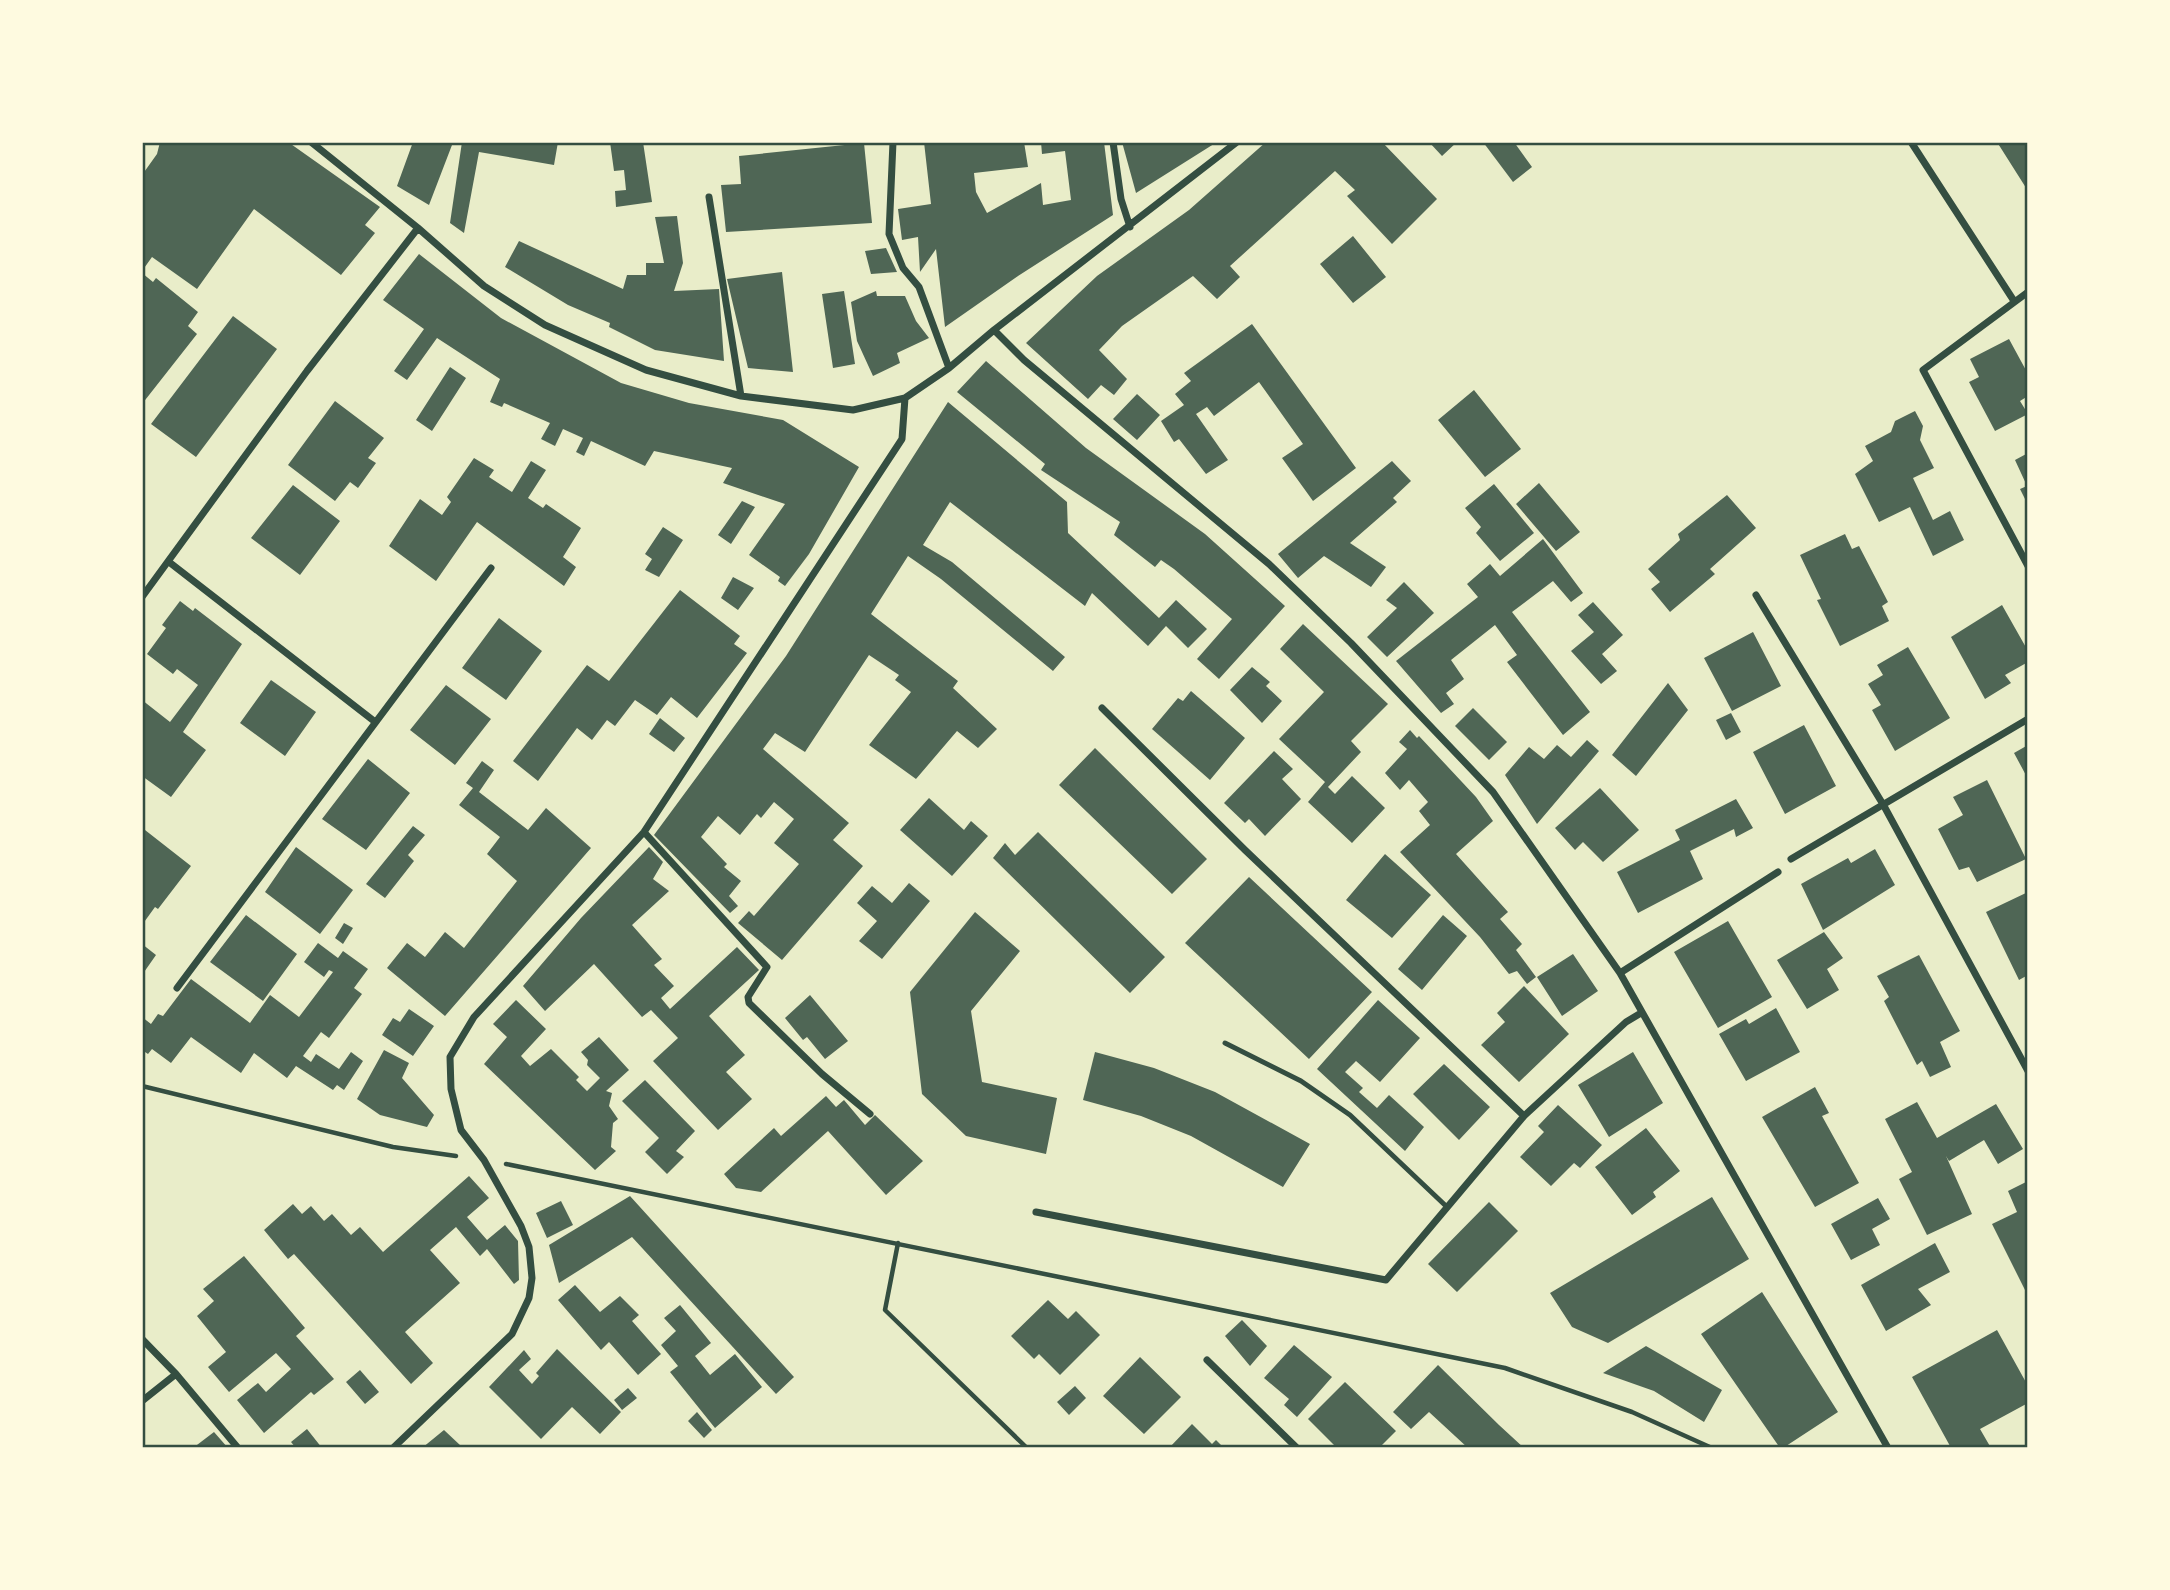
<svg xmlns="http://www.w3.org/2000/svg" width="2170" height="1590" font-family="'Exo 2',sans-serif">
<rect width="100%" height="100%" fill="#e9edc9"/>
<path fill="#4f6655" d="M160,142h128l92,65 -15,18 10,8 -34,42 -87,-66 -57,80 -45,-32 -10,14v-96l15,-21z
M413,142l14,3 2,-3h12l11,3 -23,60 -32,-19z
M462,142h96l-4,23 -75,-13 -15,81 -14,-10z
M610,142h33l9,60 -36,5 -1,-16 11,-1 -2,-20 -10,1z
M924,142h100l4,25 -54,6 2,19 11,21 54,-30 2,22 28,-5 -6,-49 -23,3 -1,-12h63l9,73 -95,61 -73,51 -9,-78 -16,23 -2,-35 -16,3 -4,-31 33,-5z
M1122,142h95l-81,51z
M1266,142h116l55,57 -45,45 -45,-48 8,-6 -20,-19 -105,95 10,11 -23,22 -24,-23 -71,50 -23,24 28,29 -13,16 -13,-10 -13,14 -62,-56 71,-67 92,-66z
M1429,142h28l-15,14z
M1483,142h31l18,25 -19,15z
M1997,142h31v49z
M864,143l8,80 -146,9 -5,-47 20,-1 -2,-28z
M677,216l6,47 -9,28 45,-2 5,72 -69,-11 -46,-23 1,-4 -42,-18 -63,-38 14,-26 104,48 4,-14h19v-12h18l-9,-46z
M1353,236l33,41 -33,26 -33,-39z
M886,248l11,24 -26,2 -6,-23z
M419,254l82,64 120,65 68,20 94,17 76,47 -50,87 -24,32 -7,-5 2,-4 -31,-22 36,-51 -62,-21 9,-15 -78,-17 -9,15 -54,-25 -7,15 -8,-4 7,-14 -20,-9 -8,17 -14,-7 9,-16 -46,-20 -2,4 -12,-5 10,-23 -63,-41 -30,42 -13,-9 30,-42 -41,-29z
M782,272l11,100 -45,-4 -21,-89z
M142,273l11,9 3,-4 42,34 -10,14 9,8 -55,70z
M844,291l11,73 -22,4 -11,-74z
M876,291l1,5h28l11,25 13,17 -32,15 3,10 -27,13 -16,-35 -6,-39z
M233,316l44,33 -81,108 -45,-33z
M1252,324l104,144 -43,33 -31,-43 21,-14 -44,-62 -45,34 -7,-9 -11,7 32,46 -22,14 -27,-35 -5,3 -13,-21 23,-16 -9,-11 16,-13 -7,-8z
M2009,339l19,35v22l-8,5 8,13 -33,17 -26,-49 10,-5 -9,-18z
M986,361l100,87 119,86 80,72 -66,73 -22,-20 35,-40 -58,-50 -13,-9 -6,7 -41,-32 6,-13 -79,-52 4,-6 -88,-72z
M450,367l16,11 -34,53 -16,-11z
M1474,390l47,59 -36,28 -47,-57z
M1137,394l23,21 -23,25 -24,-21z
M335,401l49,37 -16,20 8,5 -18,25 -8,-6 -15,19 -47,-36z
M948,402l119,100 1,31 91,85 17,-18 31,29 -19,19 -22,-22 -18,20 -56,-53 -7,13 -135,-104 -27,43 29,17 113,95 -12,14 -112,-92 -33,-23 -37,58 87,67 -5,7 44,41 -19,19 -21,-17 -41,48 -47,-34 42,-53 -16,-12 4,-5 -30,-20 -64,97 -30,-19 -12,16 86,74 -16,17 30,26 -81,94 -44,-37 11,-12 5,5 45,-52 -25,-21 20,-24 -20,-17 -13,16 -4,-4 -17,21 -22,-19 -17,21 26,27 -3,3 17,14 -12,15 9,10 -8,7 -76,-78 132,-179z
M1915,411l8,15 -3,14 14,28 -21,10 20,42 17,-9 14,29 -31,16 -23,-49 -31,15 -24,-48 18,-13 -8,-15 26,-14 4,-11z
M2028,453v52l-8,-16 7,-3 -12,-26z
M474,458l20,12 -5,7 23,15 19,-31 15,9 -18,28 15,10 3,-4 35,24 -18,29 13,10 -12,19 -87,-64 -41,59 -47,-35 31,-47 22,16 9,-13 -4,-5z
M1392,461l19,20 -18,17 4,4 -47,41 36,24 -15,20 -47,-31 -26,22 -20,-24z
M1539,483l41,49 -24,19 -40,-47z
M1494,484l40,49 -34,28 -24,-28 5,-6 -16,-19z
M293,485l47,36 -40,54 -49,-37z
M1727,495l29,33 -46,41 5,5 -45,38 -19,-23 9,-7 -12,-13 32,-29 -2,-6z
M742,501l13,6 -24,37 -13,-9z
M663,527l20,13 -24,37 -14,-7 7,-11 -7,-5z
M1845,534l7,15 7,-3 29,56 -6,4 7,15 -49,25 -23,-46 4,-1 -21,-44z
M1543,539l40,54 -12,9 -18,-21 -41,31 78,100 -27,23 -56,-73 10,-7 -22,-30 -44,35 13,19 -18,14 8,11 -13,9 -45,-52 82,-64 -11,-13 23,-20 10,12z
M733,577l21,11 -16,22 -17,-12z
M1404,582l30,31 -47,44 -20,-20 30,-29 -11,-8z
M680,590l60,46 -6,8 13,9 -50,65 -26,-21 -14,18 -22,-15 -20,26 -8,-6 -15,20 -15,-12 -39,53 -25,-20 74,-96 22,16z
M180,601l13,10 2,-3 47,36 -59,88 23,18 -35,47 -29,-21v-76l28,22 28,-37 -21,-16 -4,5 -26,-20 19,-26 -4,-3z
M1593,602l30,33 -21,19 15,17 -16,13 -30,-33 23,-19 -16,-17z
M2002,605l26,46v11l-23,13 6,8 -26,16 -34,-62z
M499,618l43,33 -36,49 -44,-32z
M1303,624l85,80 -37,37 10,11 -33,35 7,7 17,-18 33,32 -33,35 -44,-41 17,-20 -46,-43 45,-47 -44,-43z
M1753,632l28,54 -49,25 -28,-53z
M1908,647l42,71 -55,33 -23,-41 9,-5 -13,-21 15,-9 -6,-10z
M1252,667l18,15 -4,4 16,15 -20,22 -32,-33z
M271,680l45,32 -31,44 -45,-33z
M1668,683l20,27 -52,66 -24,-21z
M446,685l45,34 -36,46 -45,-35z
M1191,691l54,47 -35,42 -58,-51 26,-31 5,3z
M1473,708l34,34 -18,18 -34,-34z
M1731,713l10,19 -15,8 -10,-20z
M660,718l25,20 -11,14 -25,-18z
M1804,725l32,61 -51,28 -32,-62z
M1410,730l7,8 2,-2 57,61 17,24 -37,33 52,58 -8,7 22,25 -6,6 20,27 -9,7 -10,-13 -8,3 -29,-37 -80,-85 30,-27 -11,-14 9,-9 -19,-22 -9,10 -15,-17 22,-24 -8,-7z
M1587,740l12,11 -62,73 -32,-49 24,-28 15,12 13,-14 14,12z
M2028,745v34l-14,-26z
M1095,748l112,111 -35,35 -113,-109z
M1274,751l19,18 -11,10 19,20 -36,37 -16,-17 -4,4 -21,-20z
M368,759l42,34 -44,57 -44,-31z
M482,761l12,9 -15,22 49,38 18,-22 45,40 -146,168 -58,-48 20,-25 18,14 20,-25 19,16 53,-67 -30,-27 13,-17 -41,-32 14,-17 -7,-5z
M1987,780l39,79 -49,23 -8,-15 -10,3 -21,-41 25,-14 -10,-18z
M1600,788l39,42 -36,32 -20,-20 -8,8 -20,-22z
M929,798l35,32 7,-9 17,15 -36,40 -52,-46z
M1736,799l17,29 -17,9 -2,-8 -44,22 13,28 -65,34 -21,-41 63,-32 -5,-10z
M413,826l12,9 -17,20 6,6 -29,37 -19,-14z
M145,830l46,36 -33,43 -3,-2 -13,18v-90z
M1038,832l127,125 -35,36 -137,-135 12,-15 10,12z
M296,847l57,43 -33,44 -55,-42z
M649,847l14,15 -10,17 16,12 -37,34 30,34 -8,6 20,21 -13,12 9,11 67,-62 22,23 -50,46 36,39 -19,17 26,27 -34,31 -65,-69 25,-23 -27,-28 -9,7 -48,-53 -49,47 -22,-25 58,-68z
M1875,849l20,36 -72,45 -22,-46 47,-26 3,5z
M1385,854l46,41 -39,43 -46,-38z
M1249,877l123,115 -63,67 -124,-116z
M909,883l21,18 -48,58 -23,-18 18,-20 -20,-18 15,-17 20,17z
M2028,892v83l-9,5 -33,-68z
M975,912l45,39 -49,60 11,71 75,16 -11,56 -80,-18 -44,-42 -12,-102z
M246,915l51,39 -34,47 -53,-39z
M1443,915l24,21 -45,54 -24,-21z
M1728,921l44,76 -54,31 -44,-76z
M344,923l9,5 -10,16 -8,-6z
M1824,932l19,26 -16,11 12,21 -32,19 -30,-49z
M318,943l20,15 5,-7 25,18 -14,19 8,6 -33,44 -8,-6 -18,24 8,6 5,-8 23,15 12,-17 12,9 -19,29 -7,-5 -4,5 -37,-24 -9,12 -33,-25 -13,20 -50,-36 -20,26 -19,-14 -4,5 -6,-4v-33l9,7 7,-10 5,2 28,-37 59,44 20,-28 29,22 34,-45 -4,-2 -5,7 -20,-15z
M142,944l14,11 -14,20z
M1573,954l25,37 -36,25 -25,-39z
M1919,955l41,76 -20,11 11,25 -21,10 -8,-16 -5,4 -33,-64 5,-4 -12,-21z
M1524,986l45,48 -50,48 -38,-37 24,-23 -8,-9z
M810,995l38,46 -23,18 -18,-22 -4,3 -18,-22z
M516,1000l30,29 -25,27 9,10 21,-17 28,28 -3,3 11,11 13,-13 -13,-13 1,-5 -7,-8 18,-15 30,33 -23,21 6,2 -3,13 9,13 -5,4 -2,24 5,4 -21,19 -111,-106 23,-27 -14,-13z
M1378,1000l42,38 -40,44 -24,-21 -11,11 18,16 -4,4 18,16 12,-13 35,32 -19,24 -88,-82z
M1776,1008l24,44 -54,29 -27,-47 27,-15 3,5z
M409,1009l25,17 -21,30 -31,-21 11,-17 7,4z
M384,1050l25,13 -7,15 32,37 -7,12 -47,-12 -23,-16z
M1095,1052l59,16 61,24 95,52 -27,43 -92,-51 -50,-20 -58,-16z
M1633,1052l30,51 -54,34 -31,-52z
M1444,1064l46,43 -31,33 -46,-46z
M645,1080l50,51 -19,20 8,6 -17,17 -22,-22 14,-14 -37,-37z
M1815,1087l14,26 -7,3 37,67 -44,24 -53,-90z
M826,1096l10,11 8,-7 21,25 10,-10 48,46 -37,34 -58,-64 -67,61 -25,-4 -12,-14 50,-46 7,8z
M1917,1102l20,36 59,-34 27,45 -25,15 -14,-24 -35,21 -3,-5 26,58 -45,21 -28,-56 13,-7 -27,-53z
M1558,1105l44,40 -22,23 -6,-5 -23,23 -31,-29 24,-25 -6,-6z
M1646,1128l34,43 -27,21 3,5 -24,18 -37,-48z
M469,1176l20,22 -22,19 20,23 18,-15 13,16 1,39 -5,4 -27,-35 -7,7 -24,-29 -26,23 30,33 -55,49 28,31 -22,21 -117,-130 -6,5 -24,-29 29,-26 9,10 9,-8 13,15 8,-7 19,21 9,-8 23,25z
M2028,1181v115l-36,-72 25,-12 -9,-21z
M630,1196l164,181 -18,17 -144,-157 -73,46 -10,-38z
M1712,1197l37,62 -141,84 -36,-16 -22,-34z
M1878,1198l12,21 -18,10 8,16 -29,15 -20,-36z
M561,1201l12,24 -26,13 -11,-25z
M1489,1202l29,29 -61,61 -29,-28z
M1935,1243l15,29 -32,17 13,16 -45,26 -25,-46z
M244,1256l61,72 -9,8 38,43 -20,16 -3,-3 -47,41 -27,-33 21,-17 8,9 25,-23 -15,-16 -47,39 -21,-25 18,-15 -29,-36 17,-15 -11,-12z
M575,1285l25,27 20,-16 19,19 -7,6 29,33 -23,21 -29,-33 -8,8 -43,-50z
M1762,1292l76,120 -55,36h-3l-79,-114z
M1048,1300l20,19 8,-8 24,24 -40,40 -21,-21 -5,5 -23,-23z
M680,1305l31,38 -16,13 15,19 25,-21 27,33 -47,41 -45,-56 8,-6 -17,-21 15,-14 -12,-13z
M1242,1320l25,26 -17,20 -25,-30z
M1997,1330l31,56v17l-48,26 11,19h-43l2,-2 -38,-69z
M1294,1345l38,32 -35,40 -13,-12 5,-6 -25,-21z
M1646,1346l76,44 -18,32 -50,-31 -51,-18z
M557,1349l64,63 -21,22 -28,-27 -31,32 -52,-52 35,-37 7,9 -12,11 13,14 7,-8 -3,-3z
M1140,1357l41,40 -37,37 -41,-38z
M1438,1365l61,60 25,23h-56l-39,-36 -18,17 -18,-17z
M360,1370l19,22 -14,12 -19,-22z
M1345,1382l51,49 -17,17h-42l-29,-29z
M1075,1386l11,12 -17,17 -12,-13z
M628,1388l9,10 -15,12 -8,-10z
M697,1412l15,18 -8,8 -16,-17z
M1192,1424l20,20 4,-4 8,8h-55z
M307,1429l15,19h-26l-5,-6z
M444,1430l17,16 -39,2z
M214,1432l14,16h-35z"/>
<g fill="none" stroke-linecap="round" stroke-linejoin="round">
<path stroke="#344e41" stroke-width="4.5" d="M142,1086l251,61 63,9
M506,1164l999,204 127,44 80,36
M898,1243l-13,67 142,138"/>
<path stroke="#344e41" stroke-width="5" d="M1225,1043l76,38 49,34 97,92"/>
<path stroke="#344e41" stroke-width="7" d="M311,142l107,86 66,58 61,39 101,45 95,26 112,14 52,-12 44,-30 45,-38 243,-188
M893,142l-4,92 14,34 16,19 30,81
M1113,142l8,57 9,28
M1911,142l103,159
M709,197l32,199
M2028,292l-105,78 105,196
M994,330l30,30 245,204 82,79 142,149 127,181 268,475
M169,562l205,159
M1756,595l128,211 144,265
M142,597l165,-226 111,-143
M1102,708l143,142 279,266
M644,832l123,135 -19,30 1,6 73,71 48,40
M1791,859l237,-140
M1620,973l158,-101
M177,988l314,-420
M1036,1212l350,68 138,-164 102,-94 15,-9
M142,1339l34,35
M1207,1360l90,88
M142,1401l34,-27 62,74
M393,1448l119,-114 17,-36 3,-20 -3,-31 -8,-21 -37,-66 -23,-30 -10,-41 -1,-32 24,-40 170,-185 258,-393 3,-41"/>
</g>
<rect width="2170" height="1590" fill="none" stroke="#fefae0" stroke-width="287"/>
<rect x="144" y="144" width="1882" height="1302" fill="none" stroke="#344e41" stroke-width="2.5"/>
</svg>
